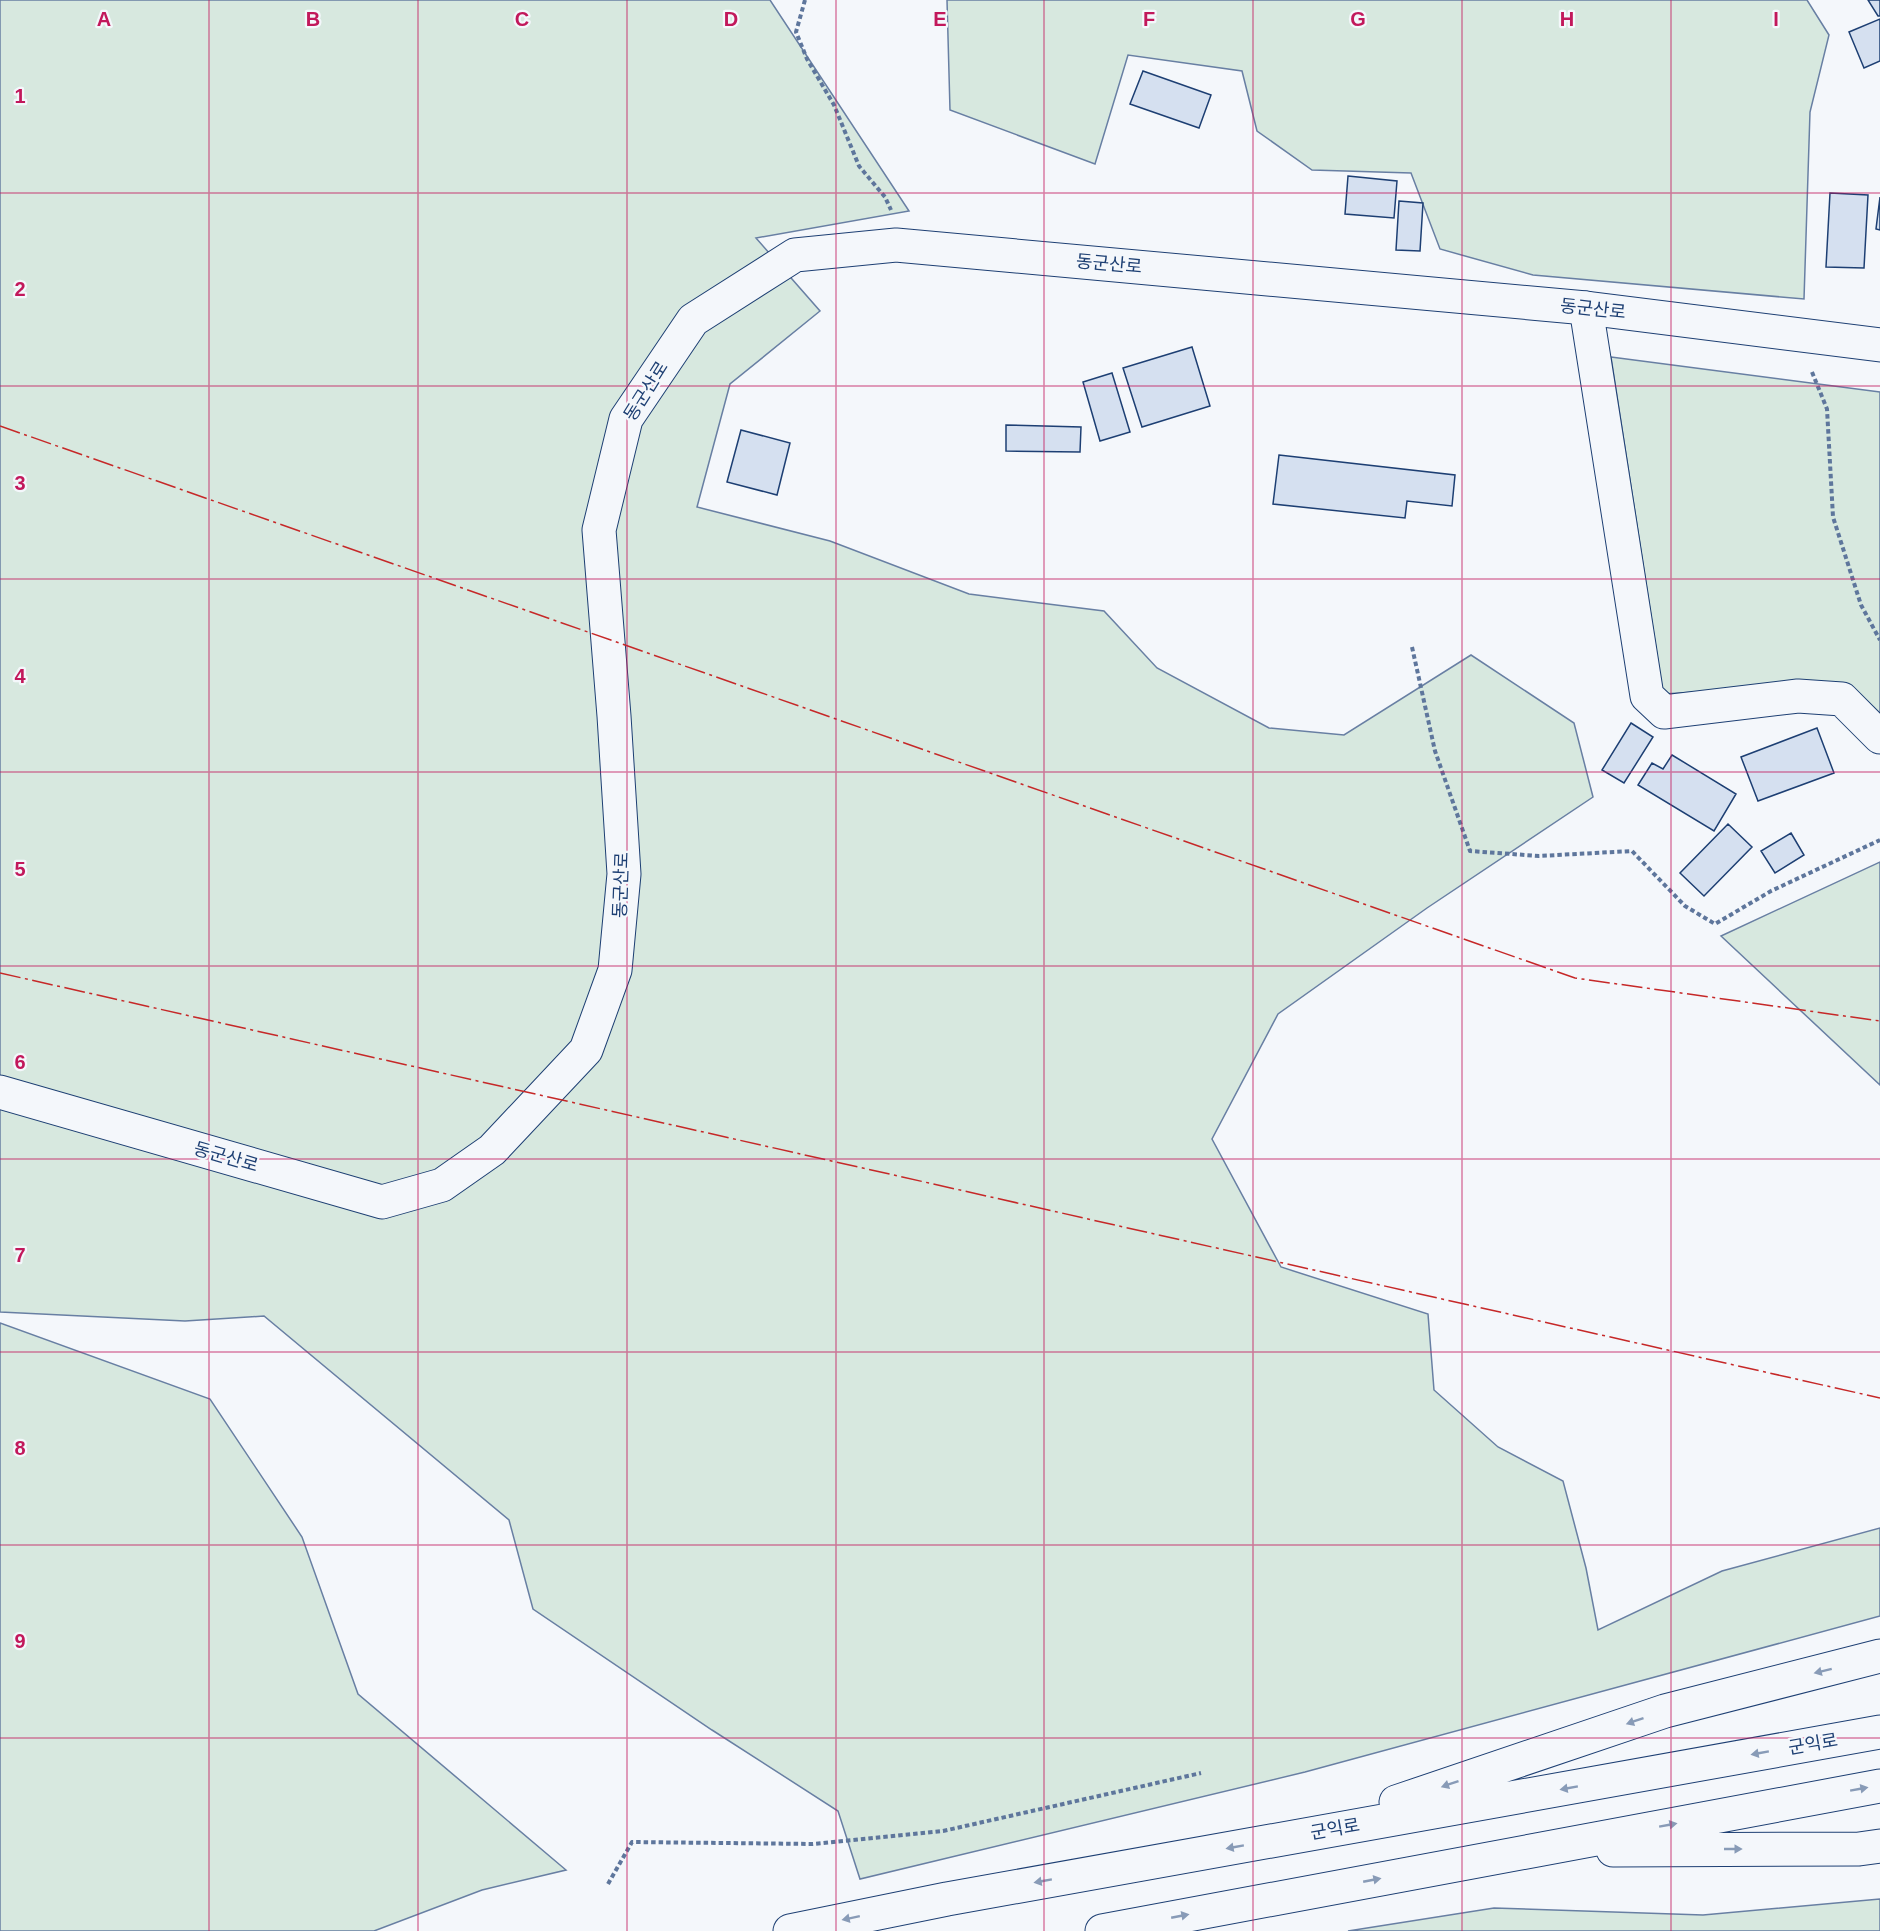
<svg xmlns="http://www.w3.org/2000/svg" width="1880" height="1931" font-family="Helvetica,'Noto Sans KR',sans-serif">
<rect width="100%" height="100%" fill="#f4f7fb"/>
<path fill="#d7e8df" stroke="#687fa3" stroke-width="1.5" d="M0,0h770l139,211 -153,27 64,73 -90,73 -33,123 133,34 139,53 135,17 53,57 112,60 75,7 127,-80 103,68 19,74 -166,111 -149,106 -66,125 69,128 147,47 6,76 64,57 65,34 23,87 12,62 124,-59 158,-43v88l-575,156 -445,107 -22,-68 -126,-81 -179,-121 -24,-89 -245,-204 -79,5 -185,-9z
M947,0h860l22,35 -19,77 -6,187 -271,-24 -93,-26 -29,-76 -99,-3 -55,-39 -15,-60 -114,-16 -33,109 -145,-54z
M1611,357l269,35v325l-34,-34 -183,11z
M1880,862v223l-159,-149z
M0,1323l210,76 92,138 56,157 208,176 -84,20 -108,41h-374z
M1880,1899v32h-532l146,-23 209,7z"/>
<path fill="#d5e0f0" stroke="#1d3f73" stroke-width="1.5" d="M1868,0h12v16h-2z
M1880,19v42l-16,7 -15,-36z
M1143,71l68,24 -12,33 -69,-24z
M1348,176l49,5 -3,37 -49,-4z
M1830,193l38,2 -4,73 -38,-1z
M1880,197v33l-4,-1z
M1399,201l24,2 -3,48 -24,-1z
M1192,347l18,59 -68,21 -19,-59z
M1112,373l18,59 -30,9 -17,-59z
M1006,425l75,2 -1,25 -74,-1z
M741,430l49,13 -13,52 -50,-13z
M1279,455l176,20 -3,31 -45,-5 -2,17 -132,-14z
M1631,723l22,14 -29,46 -22,-13z
M1817,728l17,45 -76,28 -17,-44z
M1672,755l64,39 -22,37 -76,-46 14,-22 11,6z
M1728,824l24,23 -48,49 -24,-23z
M1791,833l13,22 -29,18 -14,-22z"/>
<g fill="none" stroke-linecap="round" stroke-linejoin="round">
<g stroke="#1d3f73" stroke-width="35">
<path id="street" d="M1586,308l61,388 17,16 134,-16 44,3 38,38"/>
</g>
<g stroke="#1d3f73" stroke-width="35">
<path id="secondary" d="M0,1092l382,110 60,-17 50,-35 94,-100 29,-80 9,-96 -10,-158 -15,-186 27,-111 67,-99 102,-65 101,-10 11,1 679,62 294,37"/>
</g>
<g stroke="#1d3f73" stroke-width="35">
<path id="highway" d="M1396,1802l269,-91 215,-55
M1613,1850l246,-1 21,-3
M790,1931l157,-32 933,-167
M1102,1931l778,-145"/>
</g>
<path stroke="#5e769c" stroke-width="4" stroke-dasharray="4.5 3" stroke-linecap="butt" d="M805,0l-9,32 11,27 27,46 25,61 26,31 6,13
M1812,372l15,37 6,108 28,88 19,35
M1412,647l23,104 35,100 69,5 93,-5 53,55 30,18 56,-33 109,-51
M608,1884l24,-42 181,2 130,-13 258,-58"/>
<use href="#street" stroke="#f4f7fb" stroke-width="33"/>
<use href="#secondary" stroke="#f4f7fb" stroke-width="33"/>
<use href="#highway" stroke="#f4f7fb" stroke-width="33"/>
<path stroke="#c62828" stroke-width="1.5" stroke-dasharray="21 4.5 3 4.5" stroke-linecap="butt" d="M0,426l1575,552 305,43
M0,973l1880,425"/>
</g>
<defs><path id="oneway-solid" d="M-6-.8H1V-3.2L6.5 0L1 3.2V.8H-6Z" transform="scale(1.5)"/></defs>
<g fill="#889bb7">
<use href="#oneway-solid" transform="translate(1823 1671) rotate(166)"/>
<use href="#oneway-solid" transform="translate(1635 1721) rotate(161)"/>
<use href="#oneway-solid" transform="translate(1760 1753) rotate(170)"/>
<use href="#oneway-solid" transform="translate(1450 1784) rotate(161)"/>
<use href="#oneway-solid" transform="translate(1569 1788) rotate(170)"/>
<use href="#oneway-solid" transform="translate(1859 1789) rotate(-10)"/>
<use href="#oneway-solid" transform="translate(1668 1825) rotate(-10)"/>
<use href="#oneway-solid" transform="translate(1235 1847) rotate(170)"/>
<use href="#oneway-solid" transform="translate(1733 1849)"/>
<use href="#oneway-solid" transform="translate(1372 1880) rotate(-11)"/>
<use href="#oneway-solid" transform="translate(1043 1881) rotate(170)"/>
<use href="#oneway-solid" transform="translate(1180 1916) rotate(-11)"/>
<use href="#oneway-solid" transform="translate(851 1918) rotate(168)"/>
</g>
<path fill="none" stroke="#c2185b" stroke-width="1.5" stroke-opacity="0.55" d="M209,0v1931M418,0v1931M627,0v1931M836,0v1931M1044,0v1931M1253,0v1931M1462,0v1931M1671,0v1931M0,193h1880M0,386h1880M0,579h1880M0,772h1880M0,966h1880M0,1159h1880M0,1352h1880M0,1545h1880M0,1738h1880"/>
<g text-anchor="middle" stroke-width="4.5" stroke-linejoin="round" paint-order="stroke">
<g font-size="18" fill="#1d3f73" stroke="#f4f7fb">
<text transform="translate(1109 264) rotate(5)" y="6">동군산로</text>
<text transform="translate(1593 309) rotate(6)" y="6">동군산로</text>
<text transform="translate(646 391) rotate(-58)" y="6">동군산로</text>
<text transform="translate(621 885) rotate(-88)" y="6">동군산로</text>
<text transform="translate(226 1157) rotate(16)" y="6">동군산로</text>
<text transform="translate(1813 1744) rotate(-10)" y="6">군익로</text>
<text transform="translate(1335 1829) rotate(-10)" y="6">군익로</text>
</g>
</g>
<g font-size="20" text-anchor="middle" font-weight="bold" fill="#c2185b" stroke="#f4f7fb" stroke-width="4.5" stroke-linejoin="round" paint-order="stroke">
<text x="104" y="26">A</text>
<text x="313" y="26">B</text>
<text x="522" y="26">C</text>
<text x="731" y="26">D</text>
<text x="940" y="26">E</text>
<text x="1149" y="26">F</text>
<text x="1358" y="26">G</text>
<text x="1567" y="26">H</text>
<text x="1776" y="26">I</text>
<text x="20" y="103">1</text>
<text x="20" y="296">2</text>
<text x="20" y="490">3</text>
<text x="20" y="683">4</text>
<text x="20" y="876">5</text>
<text x="20" y="1069">6</text>
<text x="20" y="1262">7</text>
<text x="20" y="1455">8</text>
<text x="20" y="1648">9</text>
</g>
</svg>
